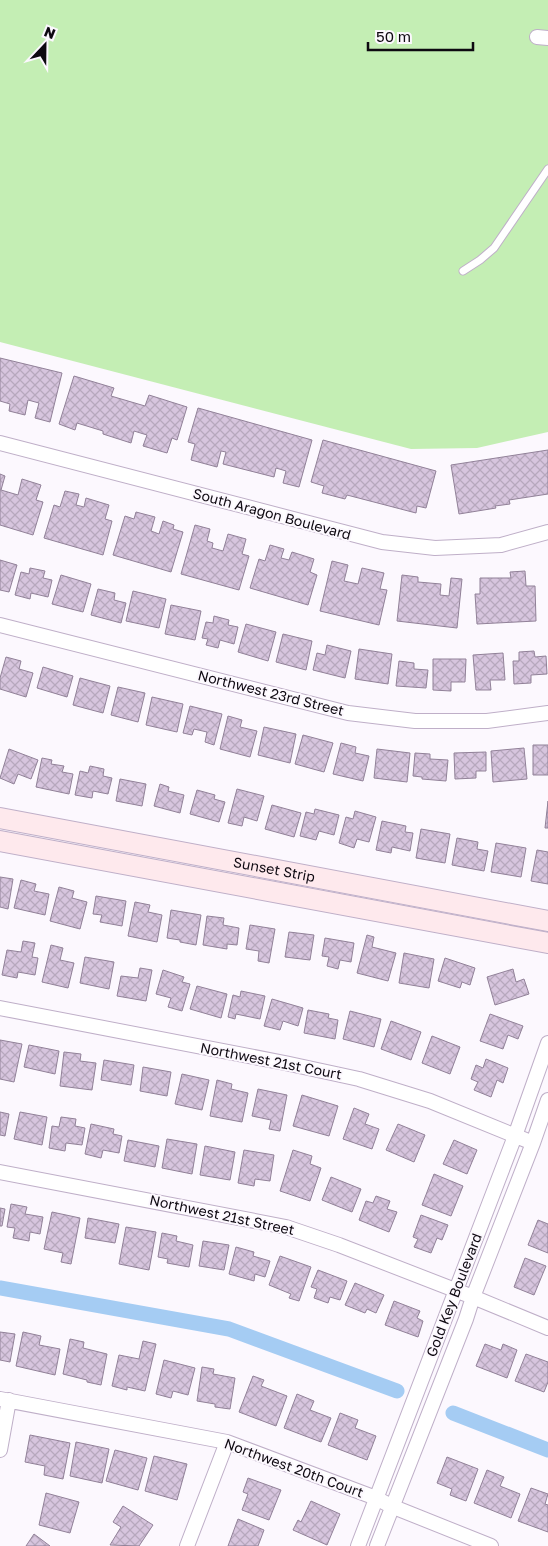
<svg xmlns="http://www.w3.org/2000/svg" width="548" height="1546" font-family="'Golos Text',sans-serif">
<defs>
<pattern id="building-cross-hatch" width="8" height="8" patternUnits="userSpaceOnUse" patternTransform="scale(1.25)"><rect width="8" height="8" fill="#d7c5de"/><path d="M0 0l8 8M0 8l8-8" fill="none" stroke="#b7a8bd"/></pattern>
</defs>
<rect width="100%" height="100%" fill="#fcf8fe"/>
<path fill="#c4eeb4" d="M0,0h548v432l-71,16 -66,1 -411,-107z"/>
<g fill="none" stroke-linecap="round" stroke-linejoin="round">
<path stroke="#a5ccf3" stroke-width="15" d="M0,1288l229,41 168,62
M453,1413l95,37"/>
</g>
<path fill="url(#building-cross-hatch)" stroke="#918198" d="M0,358l62,15 -12,49 -15,-4 4,-15 -11,-3 -3,15 -16,-4 1,-7 -10,-3z
M74,376l40,12 -3,8 34,10 4,-11 38,12 -10,33 -5,-2 -5,15 -24,-7 4,-11 -13,-4 -3,12 -28,-9v-3l-26,-8 -2,7 -16,-6z
M198,408l114,32 -13,47 -16,-4 3,-12 -10,-3 -2,9 -51,-13 3,-12 -5,-1 -4,16 -26,-7 4,-16 -7,-2z
M323,440l113,31 -10,37 -9,-2 -1,7 -69,-18 -2,4 -23,-6 2,-7 -13,-4z
M548,450v44l-39,6 1,4 -15,2 1,2 -37,6 -8,-49z
M0,474l5,2 -4,14 17,5 4,-16 19,6 -5,15 7,2 -10,33 -33,-10z
M65,491l14,3 -3,11 8,2 2,-9 23,7 -4,14 7,2 -9,34 -59,-17 10,-33 6,2z
M136,512l19,5 -4,14 8,3 4,-13 11,4 -1,4 10,3 -12,40 -58,-17 12,-39 9,3z
M195,525l15,4 -3,12 6,2 -1,5 11,3 5,-17 18,5 -4,15 7,2 -10,34 -58,-16z
M270,545l14,4 -3,9 8,2 3,-8 22,7 -4,13 7,3 -9,30 -58,-17 9,-29 6,2z
M0,560l17,5 -8,27 -9,-2z
M332,561l16,4 -4,16 14,3 4,-16 22,5 -4,16 7,1 -8,35 -59,-14z
M30,568l15,3 -2,7 9,2 -4,17 -17,-4 -1,6 -15,-4 6,-23 8,2z
M525,571l1,15h9l1,35 -59,3 -2,-30h5v-16h31l-1,-6z
M61,575l30,9 -8,28 -31,-8z
M402,575l16,2v5l23,2 -1,11 9,1 2,-18 11,1 -5,49 -60,-7z
M98,589l17,4 -1,7 12,3 -5,20 -30,-8z
M133,591l33,8 -7,29 -33,-7z
M171,605l30,6 -6,29 -30,-6z
M214,616l15,4 -1,5 10,2 -4,17 -14,-4 -2,8 -12,-3 2,-6 -6,-1 4,-16 7,1z
M246,624l30,8 -8,29 -30,-9z
M283,634l29,7 -6,29 -30,-8z
M327,645l24,6 -6,27 -32,-8 4,-17 8,2z
M359,649l33,5 -4,30 -33,-5z
M534,651l1,6 11,-1 1,18 -16,1v8l-17,1 -1,-23h6v-9z
M503,653l2,27h-15l1,10h-15l-3,-35z
M6,657l15,4 -2,8 14,4 -7,24 -26,-8v-11z
M433,659h33l-1,23h-14v9l-18,-1z
M399,661l15,2v6l14,1 -2,18 -30,-2z
M43,667l30,9 -6,21 -30,-9z
M80,678l30,8 -7,27 -30,-8z
M118,687l27,6 -7,29 -27,-7z
M152,697l31,7 -6,28 -31,-7z
M190,706l32,8 -8,31 -9,-3 2,-10 -13,-3 -2,6 -9,-2z
M228,716l14,4 -2,7 17,4 -7,26 -30,-8z
M264,727l32,7 -6,29 -32,-8z
M303,735l30,8 -9,29 -29,-8z
M341,743l15,4 -1,6 14,3 -6,25 -30,-7z
M533,745h15v30h-15z
M524,748l3,31 -34,3 -2,-31z
M9,749l29,11 -7,19 -13,-5 -4,10 -14,-6z
M377,749l33,4 -3,29 -33,-4z
M486,752v19h-10v7l-21,1 -1,-26z
M415,753l15,1v5l18,1 -2,21 -24,-2v-2l-9,-1z
M42,758l10,2 -1,4 13,2 -2,6 11,2 -4,20 -33,-7z
M90,766l14,3 -1,7 9,2 -4,16 -15,-3 -1,7 -17,-3 5,-24 8,2z
M120,779l26,5 -4,22 -26,-5z
M160,784l9,3 -1,4 16,4 -4,18 -26,-7z
M237,789l27,7 -7,25 -13,-4 -2,9 -14,-3z
M197,790l18,5 -1,4 11,3 -6,20 -29,-8z
M548,801v27h-3z
M272,805l29,8 -7,24 -29,-8z
M315,809l24,6 -5,20 -15,-4 -3,9 -16,-4 6,-24 8,2z
M355,811l21,6 -7,25 -12,-3 -3,9 -15,-5 7,-26 7,2z
M382,821l24,5 -1,6 8,1 -3,18 -18,-4 -1,6 -15,-3z
M421,829l29,5 -5,29 -29,-5z
M457,838l21,4 -1,7 11,2 -4,20 -32,-6z
M496,843l30,5 -5,29 -30,-5z
M537,850l11,2v32l-17,-3z
M0,877l13,2 -5,30 -8,-2z
M21,880l15,4 -2,7 15,3 -4,21 -31,-7z
M59,887l15,4 -2,7 15,4 -7,27 -30,-8z
M96,896l30,5 -4,25 -22,-4 2,-7 -9,-1z
M135,902l15,3 -2,7 14,3 -5,27 -29,-6z
M171,910l30,5 -5,30 -16,-3v-2l-13,-2z
M207,916l17,2 -1,7 16,3 -2,17 -10,-1v5l-24,-4z
M250,925l25,4 -6,34 -11,-2 1,-10 -13,-2z
M289,932l25,3 -4,25 -25,-3z
M367,935l7,2 -2,10 24,6 -8,28 -31,-8z
M325,938l29,5 -3,19 -11,-2 -2,9 -11,-3 2,-9 -7,-1z
M23,941l12,2 -3,14 6,1 -3,17 -17,-3 -1,6 -15,-3 5,-25 14,2z
M51,945l12,3 -3,12 14,3 -6,25 -26,-6z
M404,953l30,6 -5,29 -30,-5z
M85,957l29,5 -5,27 -29,-6z
M445,958l30,10 -5,17 -8,-3 -2,6 -22,-7z
M140,968l12,2 -6,31 -29,-5 4,-20 17,2z
M513,969l3,13 8,-3 5,15 -34,11 -8,-28z
M163,970l21,7 -2,5 8,2 -8,27 -14,-4 3,-9 -15,-4z
M197,986l30,8 -6,24 -31,-9z
M241,991l24,5 -5,23 -24,-5 -1,5 -7,-2 5,-22 7,2z
M272,999l31,9 -5,18 -15,-5 -3,9 -16,-4z
M308,1010l21,4 -1,4 10,2 -3,19 -31,-6z
M350,1011l31,8 -7,28 -31,-8z
M490,1014l33,12 -5,13 -10,-4 -5,14 -23,-8z
M391,1021l30,11 -10,28 -30,-11z
M432,1036l28,11 -10,27 -28,-11z
M0,1040l22,4 -8,38 -14,-3z
M29,1045l30,6 -4,23 -31,-7z
M64,1052l17,2 -1,7 16,2 -4,27 -32,-4z
M486,1059l22,9 -5,15 -6,-3 -6,17 -17,-7 4,-8 -7,-3 5,-14 7,3z
M104,1060l30,5 -3,20 -30,-5z
M143,1067l28,5 -4,24 -27,-5z
M182,1074l27,6 -7,30 -27,-6z
M217,1080l15,4 -1,5 17,4 -6,29 -32,-6z
M258,1089l29,6 -7,36 -11,-2 2,-9 -19,-4z
M302,1095l36,11 -9,30 -36,-10z
M354,1108l15,6 -4,10 14,5 -7,20 -29,-10z
M0,1112l9,2 -4,22 -5,-1z
M20,1112l27,5 -5,28 -28,-6z
M61,1117l15,2 -1,7 10,2 -3,17 -16,-2 -1,8 -16,-3 3,-22 7,1z
M91,1124l23,5 -1,5 9,2 -3,17 -16,-3 -2,8 -16,-4z
M398,1124l27,11 -11,27 -28,-12z
M167,1139l30,5 -5,30 -30,-6z
M128,1140l31,6 -4,21 -31,-6z
M454,1140l23,10 -10,24 -24,-10z
M205,1146l30,6 -5,28 -30,-5z
M244,1150l30,5 -4,26 -15,-2 -1,7 -16,-3z
M293,1150l19,6 -2,8 11,4 -11,33 -30,-10z
M434,1174l29,12 -12,30 -29,-11z
M331,1177l30,12 -9,23 -30,-12z
M376,1196l14,5 -3,8 10,3 -8,20 -30,-12 7,-19 7,2z
M11,1204l16,3 -2,7 18,3 -3,17 -10,-2 -1,9 -16,-3 2,-10 -8,-1z
M0,1208l5,1 -3,17h-2z
M52,1212l28,6 -9,46 -10,-2 2,-9 -19,-4z
M421,1215l27,10 -6,15 -5,-2 -6,15 -17,-6 4,-8 -5,-2z
M88,1218l31,6 -4,19 -30,-5z
M538,1220l10,4v29l-20,-8z
M126,1227l30,5 -7,38 -30,-6z
M162,1233l15,3 -1,5 17,4 -4,22 -22,-4 1,-4 -10,-2z
M203,1241l26,4 -5,25 -25,-4z
M236,1247l18,5 -1,4 17,5 -5,16 -10,-3 -1,7 -25,-7z
M280,1256l31,11 -12,34 -10,-3 2,-4 -22,-9z
M525,1258l21,8 -12,29 -20,-8z
M318,1270l29,11 -7,19 -10,-3 -2,6 -14,-5 3,-9 -6,-2z
M355,1283l29,12 -8,18 -9,-4 -2,4 -20,-8z
M394,1301l26,10 -3,7 6,3 -5,16 -33,-12z
M0,1332l15,2 -5,28 -10,-2z
M23,1332l18,4 -2,9 21,4 -5,26 -39,-9z
M70,1339l14,3 -1,6 24,6 -6,31 -14,-3v-2l-24,-6z
M143,1341l13,3 -11,47 -18,-4v3l-15,-4 7,-31 20,4z
M485,1344l16,6 2,-6 14,6 -10,28 -31,-12z
M526,1354l22,8v20l-4,10 -29,-11z
M164,1360l31,8 -7,27 -15,-4 -2,7 -15,-4z
M202,1367l12,2 -1,5 22,4 -5,31 -15,-2v-3l-18,-3z
M253,1376l11,4 -3,6 26,10 -11,30 -37,-14z
M297,1394l17,7 -4,9 21,8 -10,24 -37,-14z
M340,1413l18,7 -3,8 21,8 -9,24 -39,-15z
M30,1435l40,8 -7,36 -19,-4 1,-9 -20,-4z
M76,1442l33,7 -7,34 -32,-7z
M115,1450l32,8 -9,32 -32,-9z
M154,1456l33,8 -10,36 -32,-9z
M447,1457l31,12 -12,32 -16,-6 2,-6 -15,-6z
M487,1470l17,7 -4,9 20,8 -9,24 -37,-15z
M248,1478l33,12 -12,30 -27,-10 6,-16 -5,-2z
M531,1488l17,6 -3,10 3,1v27l-30,-11z
M46,1493l33,9 -9,31 -31,-8z
M311,1501l29,13 -13,31 -34,-15 5,-10 3,2z
M123,1506l30,19 -14,21 -29,-1 11,-18 -8,-5z
M238,1519l26,11 -6,16h-30z
M34,1534l16,12h-24z"/>
<g fill="none" stroke-linecap="round" stroke-linejoin="round">
<g stroke="#bfafc8" stroke-width="9">
<path id="lane" d="M463,271l17,-11 14,-12 54,-79"/>
</g>
<g stroke="#bfafc8" stroke-width="16">
<path id="street" d="M537,37l11,1
M0,443l382,99 53,6 66,-3 47,-13
M0,625l348,88 67,8h72l61,-8
M0,1008l285,55 74,16 71,22 103,42
M0,1172l286,55 53,18 134,52 75,31
M0,1399l227,43 149,56 15,8 100,40
M0,1450l9,-50
M187,1546l40,-104
M358,1546l157,-410 33,-93
M377,1546l89,-227 7,-22 60,-154 15,-43"/>
</g>
<g stroke="#bfafc8" stroke-width="22">
<g id="secondary">
<path id="s1" d="M0,818l548,103"/>
<path d="M0,841l548,102"/>
</g>
</g>
<use href="#lane" stroke="#fff" stroke-width="7"/>
<use href="#street" stroke="#fff" stroke-width="14"/>
<use href="#secondary" stroke="#fee9ed" stroke-width="20"/>
</g>
<g text-anchor="middle" stroke-width="4" stroke-linejoin="round" paint-order="stroke">
<g font-size="14" fill="#0e0911" stroke="#fcf8fe">
<text transform="translate(272 514) rotate(15)" y="5">South Aragon Boulevard</text>
<text transform="translate(271 693) rotate(14)" y="5">Northwest 23rd Street</text>
<text dy="5" stroke="none"><textPath href="#s1" startOffset="279">Sunset Strip</textPath></text>
<text transform="translate(271 1061) rotate(11)" y="5">Northwest 21st Court</text>
<text transform="translate(222 1215) rotate(12)" y="5">Northwest 21st Street</text>
<text transform="translate(454 1295) rotate(-69)" y="5">Gold Key Boulevard</text>
<text transform="translate(294 1468) rotate(20)" y="5">Northwest 20th Court</text>
</g>
</g>
<g transform="translate(45 45) rotate(22)" stroke="#fcf8fe" stroke-width="4" paint-order="stroke">
<path d="M0-4L9 19L0 12L-9 19Z" fill="#0e0911"/>
<text y="-8" font-size="14" font-weight="bold" text-anchor="middle" fill="#0e0911">N</text>
</g>
<path d="M368 42v8h105v-8" fill="none" stroke="#0e0911" stroke-width="2.5"/>
<text x="376" y="42" font-size="15" fill="#0e0911" stroke="#fcf8fe" stroke-width="4" paint-order="stroke">50 m</text>
</svg>
